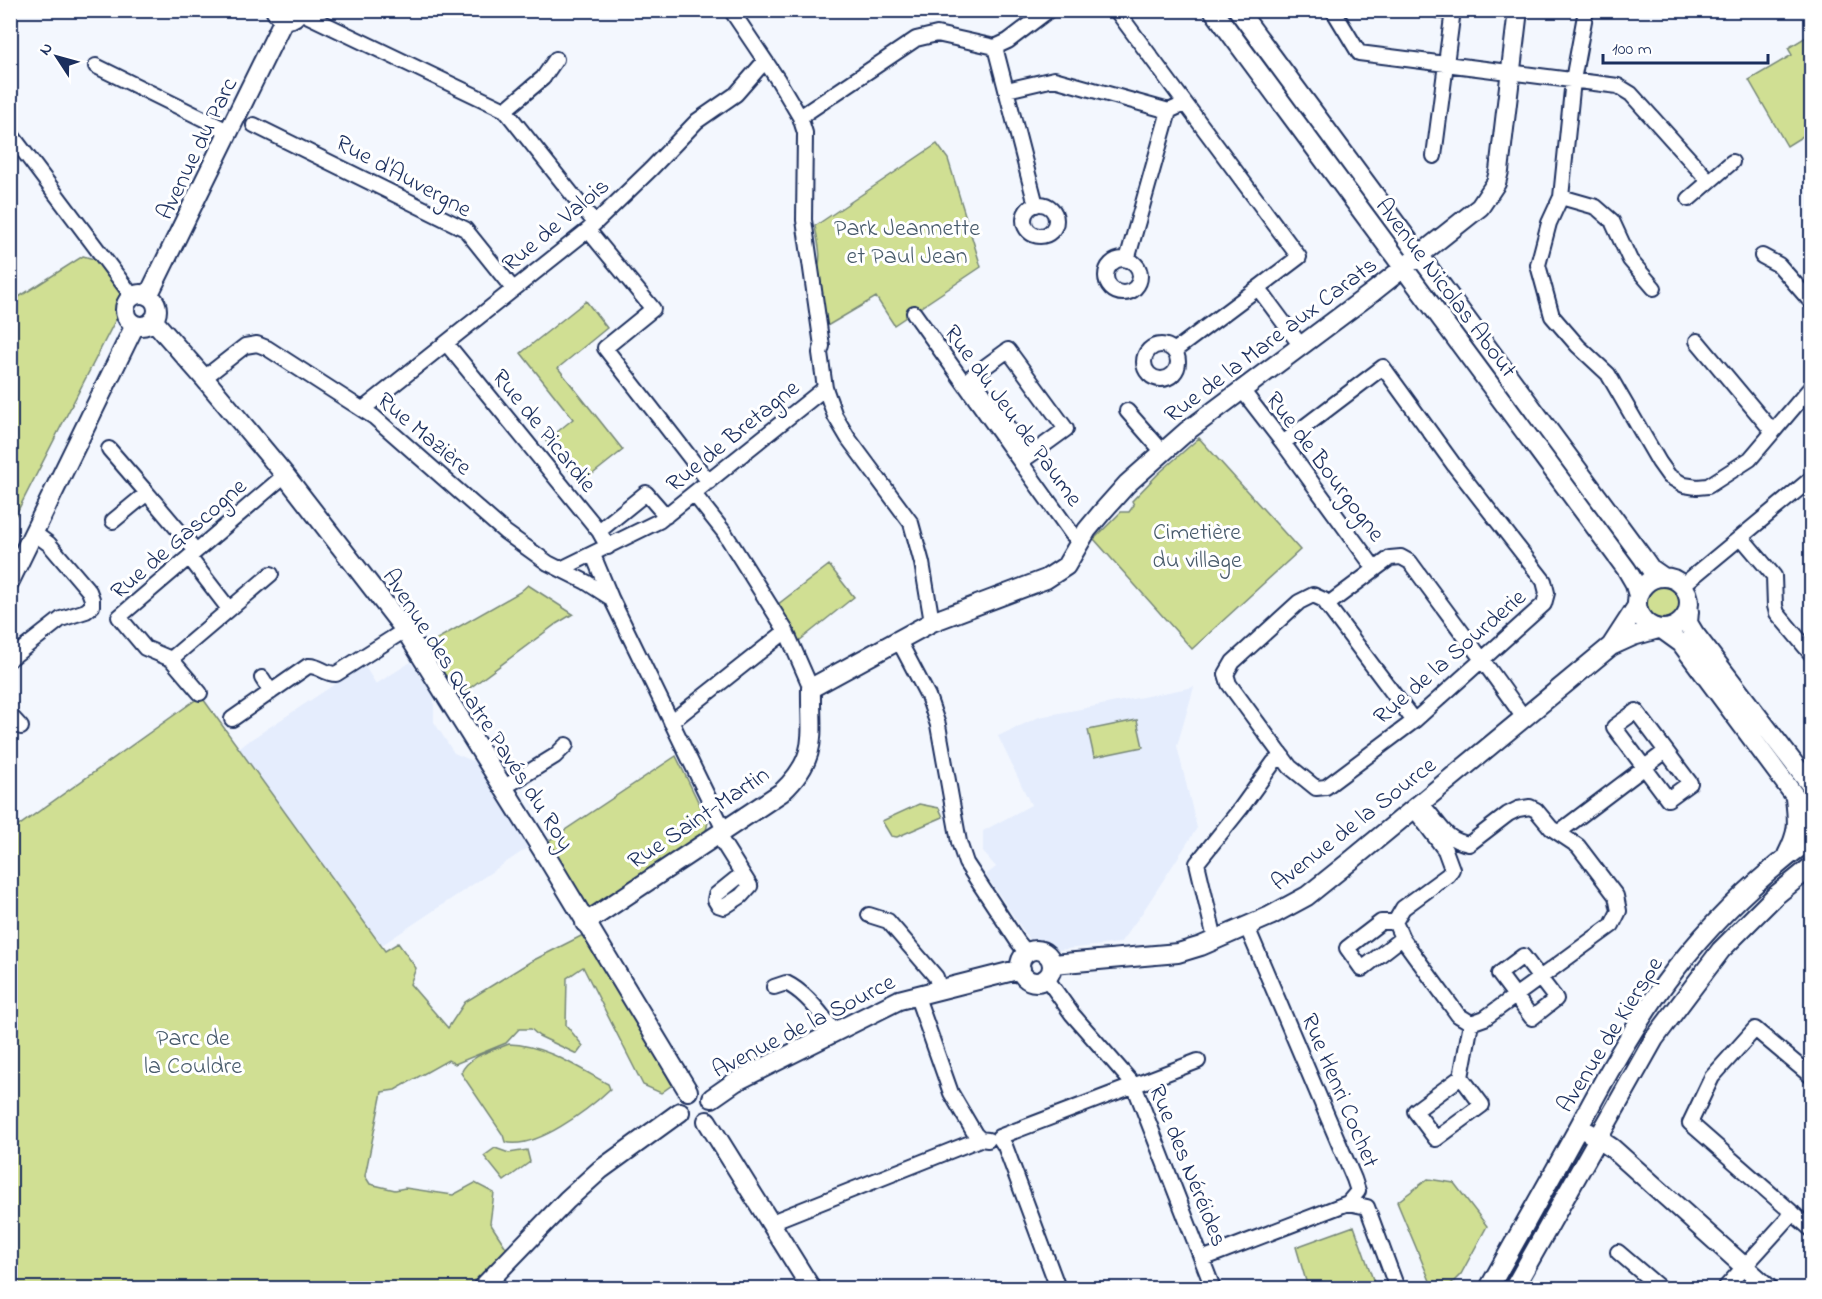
<svg xmlns="http://www.w3.org/2000/svg" width="1822" height="1299" font-family="'Indie Flower',sans-serif">
<rect width="100%" height="100%" fill="#f3f7fe"/>
<filter id="ink" filterUnits="userSpaceOnUse"><feTurbulence type="fractalNoise" baseFrequency=".0167" numOctaves="2"/><feDisplacementMap in="SourceGraphic" scale="12" xChannelSelector="R" yChannelSelector="G"/><feConvolveMatrix kernelMatrix="1 2 1 2 8 2 1 2 1" color-interpolation-filters="sRGB"/></filter>
<g filter="url(#ink)">
<path fill="#e5edfd" d="M411,662l23,35v25l20,31 21,9 54,85 -147,98 -144,-197 126,-83 12,19z
M1194,687l-17,59 20,82 -55,85 -22,30 -62,7 -15,-10 -14,-1 -43,-64 10,-8 -13,-15v-21l48,-26 -33,-69 41,-19z"/>
<path fill="#d0df93" stroke="#768778" stroke-width="1.5" d="M1220,11h11l162,222 -2,2z
M1811,34v97l-24,15 -38,-66 43,-25 -4,-7z
M937,144l11,15 33,108 -87,58 -18,-28 -49,29 -11,-56c8,-10 1,-31 -1,-44z
M83,256l18,5 21,28 -3,24 -108,211v-222z
M586,301l21,27 -49,40 65,82 -43,34 -34,-43 27,-22 -52,-66z
M1199,438l101,112 -108,99 -98,-110 27,-27h8l5,-7 -2,-4 26,-27z
M829,565l25,32 -55,44 -22,-36z
M1644 602a18 18 0 1 1 36 0a18 18 0 1 1-36 0Z
M528,585l45,29 -17,10 -101,75 -32,-52 97,-55z
M201,696l184,255 13,-8 18,25 -6,16 38,44 17,-26 65,-40 57,-29 85,152 -11,8 -18,-8 -60,-118 -16,11 -1,47 17,21 -6,8 -38,-18 -8,-7h-12l-13,14 -51,21 -7,-4 -53,30 -13,2 -17,84 5,8 25,6 10,-2 48,7 22,-12 19,10 -4,30 17,26 -37,39h-459l-1,-456z
M1137,720l6,27 -49,10 -6,-27z
M676,756l32,66 -2,9 -115,77 -9,-7 -35,-59z
M919,804l20,4 4,9 -46,20 -6,-1 -9,-15z
M509,1044c36,1 68,23 99,40l2,5c-21,20 -75,62 -105,53l-2,-7 -42,-62c8,-18 31,-22 48,-29z
M495,1148l14,5 18,-3 3,12 -26,19 -20,-25z
M1428,1179l26,4 33,43 -26,48 -14,14h-14l-36,-86z
M1354,1226l22,62h-68l-12,-41z"/>
<g fill="none" stroke-linecap="round" stroke-linejoin="round">
<g stroke="#1b2f5e" stroke-width="18">
<path id="street" d="M731,10l47,70 22,37 5,16 -1,87 18,126 -2,7 5,35 10,28 13,22 63,85 11,40 10,59
M1116,10l183,247 -41,31 43,58
M1333,10l26,43 259,33 13,8 78,87
M1437,10l16,3
M1586,10l-13,70 -12,117 -12,26 -11,42 14,51 26,30 30,28 51,88 10,14 15,9 13,2 11,-1 42,-27 62,-73
M300,12l205,98 90,113
M995,47l41,158
M96,66l134,66
M1007,90l47,-11 115,32 15,-7
M505,110l38,-32 13,-19
M800,117l116,-78 21,-5 58,13 13,-6 41,-31
M254,125l211,104 48,60
M10,133l123,164
M1434,156l19,-146
M1561,197l35,10 16,14 18,39 24,28
M1689,199l43,-37
M1024 220a16 16 0 1 1 32 0a16 16 0 1 1-32 0Z
M588,230l65,79 -48,39 104,134
M1762,256l17,9 33,38
M1106 276a17 17 0 1 1 34 0a17 17 0 1 1-34 0Z
M1127,260l42,-149
M914,313l158,221 8,6
M1697,341l76,91
M446,343l153,188 9,16
M1144 362a17 17 0 1 1 34 0a17 17 0 1 1-34 0Z
M1008,350l58,79 -37,27 -58,-79z
M1174,351l84,-63
M204,378l41,-32 12,-2 10,4 107,69 131,115 43,31 38,19 25,16 113,232
M1242,390l41,53 92,126
M363,409l225,-179 63,-61 46,-48 39,-27 28,-32
M1127,411l35,40
M1283,443l100,-76 71,98 90,116 3,12 -3,11 -130,117 -88,66 -10,1 -26,-21 -61,-83 -3,-10 7,-12 66,-60 14,-7 11,5 3,5 63,-47 11,-1 9,5c38,52 77,103 114,156
M109,449l38,44
M694,494l30,38 62,99 25,57
M113,521l34,-28 49,58
M599,531l47,-38 20,23
M1741,537l33,39 1,30 2,7 35,42
M593,555l18,43
M189,557l40,52
M561,569l98,-48 166,-133
M1683,585l129,-107
M1327,605l87,116
M898,639l30,57 10,29 21,117 7,21 52,79 9,11
M10,659l51,-40 25,-8 6,-5v-7l-3,-8 -40,-47 -15,-11
M171,659l100,-85
M262,678l9,14
M200,693l-29,-34 -26,-11 -26,-31 166,-142
M1636,711l54,72 -22,16 -54,-72z
M10,715l11,12
M232,719l76,-53c11,-1 16,8 28,8l69,-44
M671,722l115,-91
M503,788l52,-32 11,-11
M1414,809l31,41 7,19 -4,6 -45,33 -8,14 7,16 37,51 19,26 13,8 14,-5 127,-93 7,-14 -3,-15 -38,-50 -27,-18 -15,-18 -6,-3 -12,2 -10,5 -39,30c-27,-4 -30,-24 -49,-41
M1559,832l107,-81
M718,835l32,51 -9,10 -17,11 -6,-2 -3,-5 1,-5 26,-21
M869,915l19,6 48,56 3,11
M1395,922h-14l-34,26 15,21 40,-31
M1215,939l-18,-76 44,-55 33,-46 9,-5
M1523,956l33,43 -24,19 -33,-44z
M1047,979l25,35 62,71 79,203
M774,987l12,-4c19,9 36,31 48,49
M916,994l35,99 24,41 5,5 8,1
M1461,1077l21,28 -46,34 -21,-28 46,-34 10,-54
M1812,1077l-57,-48 -43,48 -22,46 122,107
M1348,1203l19,4 30,81
M769,1223l211,-84
M1618,1252l42,36
M1202,1259l146,-56 10,-12 -4,-12 -107,-252
M1058,1288l-53,-142 -6,-9 199,-76
M1725,1288l68,-75"/>
</g>
<g stroke="#1b2f5e" stroke-width="22">
<path id="secondary" d="M1213,10l414,560 7,12 4,13
M1238,10l405,548 7,10 13,9
M276,12c8,10 18,9 24,-2
M125 310a16 16 0 1 1 32 0a16 16 0 1 1-32 0Z
M148,296l136,-277
M153,320l51,58 81,97 120,155 143,229 140,232
M1637 603a26 26 0 1 1 52 0a26 26 0 1 1-52 0Z
M10,581l125,-256
M1689,611l-1,12 6,10 118,154
M1663,630l18,13 131,176
M1611,646l26,-40
M1787,855c12,-24 11,-31 8,-57
M585,923l197,-131c38,-36 28,-57 29,-104l121,-66 114,-43 20,-13 21,-36 15,-18 25,-28 60,-53 186,-139 107,-85 16,-24 3,-12 19,-161
M1020 966a16 16 0 1 1 32 0a16 16 0 1 1-32 0Z
M1053,964l125,-11 23,-7 69,-30 37,-20 41,-33 263,-217 22,-10 25,-7
M712,1098l23,-16 164,-82 122,-31
M707,1121l104,167
M1588,1132l24,16 156,140
M482,1288l85,-88 33,-30 80,-58
M1489,1288c30,-54 61,-108 91,-163 28,-53 58,-107 95,-155 38,-49 86,-95 137,-132
M1514,1288l140,-249 67,-89 54,-54 37,-30"/>
</g>
<use href="#street" stroke="#fff" stroke-width="14"/>
<use href="#secondary" stroke="#fff" stroke-width="18"/>
</g>
</g>
<g text-anchor="middle" stroke-width="6" stroke-linejoin="round" paint-order="stroke">
<g font-size="24" fill="#1b2f5e" stroke="#fff">
<text transform="translate(196 148) rotate(-64)" y="8">Avenue du Parc</text>
<text transform="translate(404 175) rotate(28)" y="8">Rue d'Auvergne</text>
<text transform="translate(555 224) rotate(-40)" y="8">Rue de Valois</text>
<text transform="translate(1447 287) rotate(53)" y="8">Avenue Nicolas About</text>
<text transform="translate(1270 339) rotate(-37)" y="8">Rue de la Mare aux Carats</text>
<text transform="translate(1014 415) rotate(54)" y="8">Rue du Jeu de Paume</text>
<text transform="translate(545 430) rotate(51)" y="8">Rue de Picardie</text>
<text transform="translate(425 433) rotate(40)" y="8">Rue Mazière</text>
<text transform="translate(732 435) rotate(-39)" y="8">Rue de Bretagne</text>
<text transform="translate(1326 466) rotate(53)" y="8">Rue de Bourgogne</text>
<text transform="translate(178 538) rotate(-41)" y="8">Rue de Gascogne</text>
<text transform="translate(1449 656) rotate(-41)" y="8">Rue de la Sourderie</text>
<text transform="translate(479 709) rotate(57)" y="8">Avenue des Quatre Pavés du Roy</text>
<text transform="translate(698 817) rotate(-34)" y="8">Rue Saint-Martin</text>
<text transform="translate(1353 823) rotate(-38)" y="8">Avenue de la Source</text>
<text transform="translate(803 1025) rotate(-27)" y="8">Avenue de la Source</text>
<text transform="translate(1609 1034) rotate(-58)" y="8">Avenue de Kierspe</text>
<text transform="translate(1341 1090) rotate(67)" y="8">Rue Henri Cochet</text>
<text transform="translate(1189 1165) rotate(68)" y="8">Rue des Néréides</text>
</g>
<g font-size="24" fill="#485b6b" stroke="#fff">
<text x="907" y="235">Park Jeannette<tspan x="907" dy="28">et Paul Jean</tspan></text>
<text x="1197" y="539">Cimetière<tspan x="1197" dy="28">du village</tspan></text>
<text x="193" y="1045">Parc de<tspan x="193" dy="28">la Couldre</tspan></text>
</g>
</g>
<rect width="1822" height="1299" fill="none" stroke="#fff" stroke-width="36"/>
<rect x="18" y="18" width="1786" height="1263" fill="none" stroke="#1b2f5e" stroke-width="2" filter="url(#ink)"/>
<g transform="translate(57 57) rotate(306)" stroke="#ffffff" stroke-width="4.5" paint-order="stroke">
<path d="M0-4.5L10 22L0 15L-10 22Z" fill="#1b2f5e"/>
<text y="-9" font-size="16" font-weight="bold" text-anchor="middle" fill="#1b2f5e">N</text>
</g>
<path d="M1603 54v9h165v-9" fill="none" stroke="#1b2f5e" stroke-width="3"/>
<text x="1612" y="54" font-size="18" fill="#1b2f5e" stroke="#ffffff" stroke-width="4.5" paint-order="stroke">100 m</text>
</svg>
